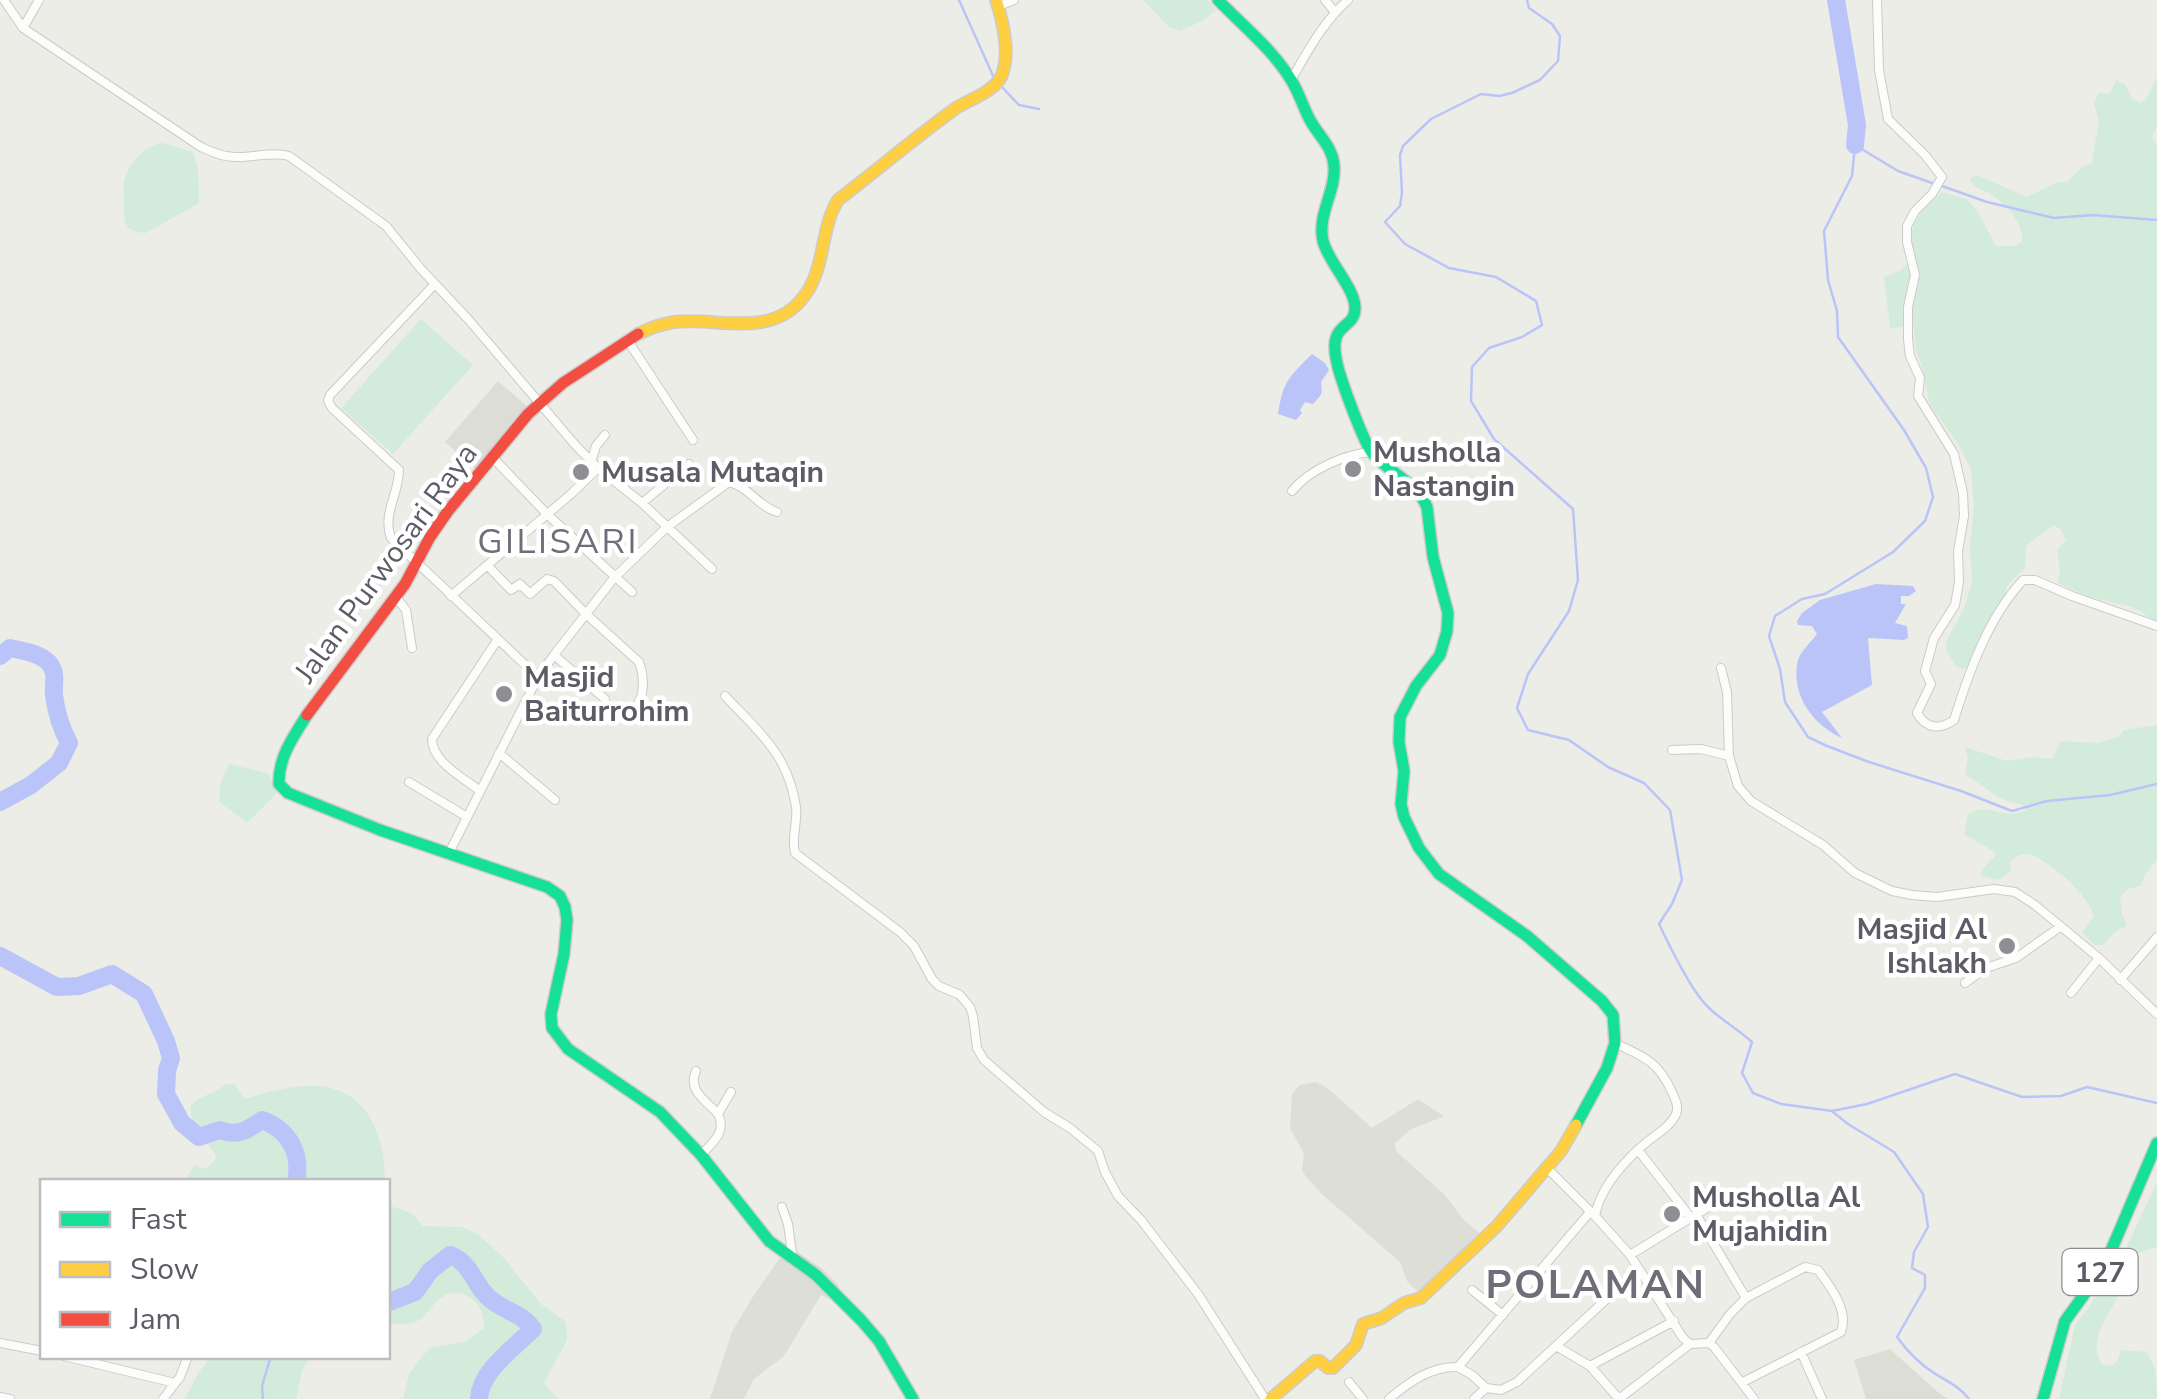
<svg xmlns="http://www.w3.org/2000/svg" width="2157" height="1399" font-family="'Nunito Sans',sans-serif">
<rect width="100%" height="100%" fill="#ecede7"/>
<path fill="#ddded8" d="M1316,1082l13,7 43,39 46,-29 26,17 -34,14 -16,14 3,8 47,42 19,25 21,18 -61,60 -16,-16 -7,-19 -76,-66 -18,-19 -4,-7 2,-16 -14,-26 2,-34 8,-9z
M788,1246l35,23 16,17 -7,14 -11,-5 -37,61 -30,23 -10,20h-34l22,-67 20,-34z"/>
<path fill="#dcded5" d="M498,381l32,28 -54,61 -31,-28z
M1890,1349l49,44 9,6h-82l-12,-39z"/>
<path fill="#d3ebdb" d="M1143,0h65l8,10 -12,10 -24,11 -11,-4z
M2157,77v49l-5,11 5,8v483c-17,-23 -26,-21 -51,-27 -16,-4 -34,-11 -48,-18l2,-12 -3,-21 9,-10 -5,-10 -7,-5 -28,21 -1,22 -17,16 -7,21 -24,47 -13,17 -8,-2 -10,-17 1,-10 17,-32 8,-25 -2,-36 4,-41 -3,-37 -14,-27 -27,-37 -8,-39 -5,-12 -4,-31 -19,6 -4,-2 -6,-50 16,-6 15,-15c-11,-31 6,-45 27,-64l25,7 12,15 17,32h18l8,-4c3,-18 -17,-39 -32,-48 -10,-6 -15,-5 -21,-15l8,-4 50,22 31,-15h9l13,-13 12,-7 7,-41 -5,-17 5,-12 8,2 4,-2 5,-12 9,4 8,16 7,3 7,-5z
M162,143l31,9 5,16 1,35 -53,30c-27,-2 -21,-16 -22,-35 0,-11 -2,-6 0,-16 3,-18 21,-37 38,-39z
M421,319l52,46 -80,89 -52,-46z
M2157,725v135l-12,15 -4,11 -13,3 -8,8 2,17 5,12 -11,5 -13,14h-8l-13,-12 12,-17c-5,-20 -43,-54 -63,-61 -8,-3 -15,2 -21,7l1,9 -13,9 -18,-4 3,-8 12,-12v-4l-31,-18 4,-19c21,-15 35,7 58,-5l-5,-6c-24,-2 -36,-19 -56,-29l3,-17 -3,-11 42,14 26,-4 19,2 9,-18 36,2 21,-6 6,-7z
M229,764l38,9 13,17 -33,33 -28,-21 1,-18z
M226,1084h9l10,15c60,-20 120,-27 137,51 3,10 2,21 3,31h-201l12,-17 2,3 8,2 9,-9 1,-4 -24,-36 -2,-13c10,-13 25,-12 36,-23z
M2157,1182v65l-25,8 -5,-9z
M388,1196l2,10 22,7 11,13 39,1 16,7 26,24 37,46 25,18 1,18 -23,43 14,16h-155l6,-25 20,-26 35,-6 20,-13c3,-22 -20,-46 -42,-32 -9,5 -13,17 -23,23 -9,5 -20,4 -31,4z
M2109,1276l14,8c-7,25 -39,54 -21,80l8,2 7,-4 4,-12 25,2c11,14 11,29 11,47h-98l16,-74 14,-18 15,-28z
M211,1357v-1l99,1 -8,13 -6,29h-111l14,-27z"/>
<path fill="#bac4f8" d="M1312,354l13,9 4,7 -8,12c1,13 2,11 -8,22l-8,-2 -5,8 2,3 -6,7 -18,-6c5,-33 11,-37 34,-60z
M1876,584l37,2 3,5 -7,5h-8v8h5l-11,19 12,3 1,12 -4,2 -36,-2 4,47 -50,27 20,26c-29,-13 -52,-43 -44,-78 3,-9 13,-18 19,-26l-5,-8 -14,-1 -1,-4 5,-8 18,-13z"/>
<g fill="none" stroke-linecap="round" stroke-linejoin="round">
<path stroke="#bac4f8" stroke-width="2.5" d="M959,0l35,78
M1527,0l2,8 23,16 8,12 -2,25 -18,19 -28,13 -13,3 -18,-2 -50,25 -28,27 -3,9 2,37 -2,14 -15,16 20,22 44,24 47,9 40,24 6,24 -20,12 -33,11 -17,19 -1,34 23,38 79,70 5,71 -9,31 -41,63 -11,34 11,22 41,10 39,27 36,16 26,27 12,70 -10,24 -13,20c10,21 33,68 49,83 13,13 30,22 44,35l-10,31 11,20 28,11 51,7 35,-7 88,-30 67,23 39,-1 26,-9 70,16
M999,84l20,21 20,4
M1935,184l-37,-13 -43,-26 -3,31 -28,55 4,49 9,31 1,26 66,93 22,38 7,29 -8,24 -32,31 -68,42 -23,5 -27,17 -6,20 11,33 5,33 23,35 19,9 42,16 92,29 51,20 35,-10 63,-6 47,-11
M1942,186l45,16 67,16 39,-3 64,5
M1833,1112l15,12 46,28 29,42 5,33 -14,25 -2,16 13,7v13l-28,49c10,14 23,27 37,36 14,9 25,13 35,26
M263,1399l-1,-13 9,-30"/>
<path stroke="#bac4f8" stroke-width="18" d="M1836,0l21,125 -2,20
M0,656l10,-8c14,3 38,6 43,22 3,7 0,18 1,25 2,16 7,33 15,48l-10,20 -28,22 -31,17
M0,956l57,31 22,-1 33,-12 32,20 22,47 5,17 -4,13 -1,23 16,29 17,14 21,-7c17,7 28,0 42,-10 27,10 40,33 34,62
M388,1301l1,1 26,-10 15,-21 20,-16c21,8 23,27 37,41 14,15 35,16 46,33 -19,19 -53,42 -54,70"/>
<g stroke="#cacbca" stroke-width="10">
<path id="street" d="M4,0l19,28 178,119c11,5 22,10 34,10 18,1 36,-6 54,-1l97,70 35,43 47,50 109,128 21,21 44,35 70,66
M1325,0l10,12
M1877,0l2,70 9,49 37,36 17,22 -10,17 -17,17 -8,15v16l8,33 -7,32v32l2,17 10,22 -2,18 36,58 9,39 1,23 -6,35 1,31 -4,23 -21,33 -9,33 6,13 -14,29c9,16 23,17 37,7 15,-48 34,-102 69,-140h12l37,16 85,30
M999,6l15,-6
M23,28l16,-28
M1291,80c17,-29 32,-58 57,-80
M435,284l-105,111 -2,6 4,7 67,62c0,24 -17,44 -8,68l147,139
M628,341l65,99
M493,458l55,57 84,77
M591,462l5,-16 9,-11
M1292,491c17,-21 51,-36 78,-39
M642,503l47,-39
M488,566l23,24 9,-6 10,10 17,-15 7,2 32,33 53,48c5,13 6,32 -2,43
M451,596l120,-102 27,-26
M396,597l10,13 6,38
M554,655l51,44
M1721,668l6,24 2,64 9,30 13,15 72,44 32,28 37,18 20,4 25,2 57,-8 21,3 20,13 64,53 58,56
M725,696c34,36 63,58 71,111 2,15 -5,31 -1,46l105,79 14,14 18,33 7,7 21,9 10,12 3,9 4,32 7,12 60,52 26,16 28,23 7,21 13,24 23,24 57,74 67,105
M1672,750l29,-1 28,7
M499,753l56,47
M409,782l58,35
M480,791c-16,-13 -48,-29 -48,-52l66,-100
M448,855l90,-178 16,-22 60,-77 53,-51 62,-45c19,4 30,25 48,30
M2120,980l37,-43
M1965,983l21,-15 30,-10 44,-31
M2071,993l28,-35
M696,1071c-9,19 10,30 22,43
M1638,1150l53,68
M701,1155c12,-13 26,-23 17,-41l13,-22
M1547,1168l48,48 35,39 53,83 7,6 19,-1 5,4 40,52
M782,1207l6,17 5,36
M1595,1216c5,-27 27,-52 47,-70 11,-10 28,-18 34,-32 3,-8 -1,-15 -4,-22 -15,-32 -27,-34 -57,-49
M1697,1216l49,82
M1630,1255l88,-54
M1472,1290l31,25
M0,1343l42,8
M1709,1343l21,-29 16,-16 59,-31 13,3c13,17 31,41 23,62l-98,50
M1556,1346l34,20 29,33
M1801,1352l21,47
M64,1356l111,27
M1590,1366l84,-45
M1458,1367l14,8 14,13
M1349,1382l14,17
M1486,1388l15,2 16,-8 122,-113
M0,1397l10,2
M163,1399l17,-22 8,-21
M1389,1399c20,-17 42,-33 69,-32l132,-155
M1474,1399l12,-11
M1619,1399l71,-55"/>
</g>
<g stroke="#cccccd" stroke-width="14">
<path id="fast" d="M1218,0c26,27 58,52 76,85 6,11 10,24 16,35 8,15 23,27 24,46 2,26 -17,48 -11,75 5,21 33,48 32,68 -1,22 -28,12 -18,54 3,15 27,81 36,91 17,19 44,29 54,53l6,50 15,56 -1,18 -7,24 -24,31 -16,31 -1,25 5,29 -3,33 3,13 15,31 20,26 88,62 75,65 11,14 2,28 -8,25 -31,57
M307,715c-14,22 -29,43 -28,69l9,9 92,37 167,57 13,9 5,11 2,13 -3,34 -13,60 1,14 16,21 92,63 41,43 68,86 47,34 45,45 18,21 34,58
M2043,1399l22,-78 39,-54 53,-124"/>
</g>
<g stroke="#cccccd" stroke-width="14">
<path id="slow" d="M638,334c12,-6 23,-10 36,-12 46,-5 99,18 131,-27 21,-29 15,-66 33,-95 39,-30 78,-63 118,-92 14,-9 36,-15 45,-31 10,-21 2,-56 -5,-77
M1271,1399l44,-38h5l8,7h5l23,-23 7,-21 19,-6 22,-15 17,-5 76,-72 64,-75 15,-26"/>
</g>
<g stroke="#cccccd" stroke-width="14">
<path id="jam" d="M307,715l98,-131 25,-47 18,-26 80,-97 35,-31 75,-49"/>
</g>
<use href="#street" stroke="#fcfcfb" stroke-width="8"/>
<use href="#fast" stroke="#16e098" stroke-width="11"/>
<use href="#slow" stroke="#ffcf43" stroke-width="11"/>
<use href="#jam" stroke="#f24e42" stroke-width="11"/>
</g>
<g fill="#8e8f93" stroke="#fff" stroke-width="4">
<circle cx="1353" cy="469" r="10"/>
<circle cx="581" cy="472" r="10"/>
<circle cx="504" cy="694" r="10"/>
<circle cx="2007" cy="946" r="10"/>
<circle cx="1672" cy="1214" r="10"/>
</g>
<g text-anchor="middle" stroke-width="9" stroke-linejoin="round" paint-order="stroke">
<rect fill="#fff" stroke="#8d8d94" stroke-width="2.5" x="2062.5" y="1249" width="75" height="46" rx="8"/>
<g font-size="28" font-weight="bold" fill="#5c5c66">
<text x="2100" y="1282">127</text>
</g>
<g font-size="30" font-weight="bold" fill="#5c5c66" stroke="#fff" text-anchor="start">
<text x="1373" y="462">Musholla<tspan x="1373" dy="34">Nastangin</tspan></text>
<text x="601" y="482">Musala Mutaqin</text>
<text x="524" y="687">Masjid<tspan x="524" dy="34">Baiturrohim</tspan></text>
<text x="1987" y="939" text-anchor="end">Masjid Al<tspan x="1987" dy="34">Ishlakh</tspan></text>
<text x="1692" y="1207">Musholla Al<tspan x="1692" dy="34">Mujahidin</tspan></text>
</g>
<g font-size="30" fill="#5c5c66" stroke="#fff">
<text transform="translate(386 563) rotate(-54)" y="10">Jalan Purwosari Raya</text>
</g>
<g font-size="35" letter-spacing="2.5" fill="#6d6e78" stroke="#fff">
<text x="558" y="553">GILISARI</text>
</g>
<g font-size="40" font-weight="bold" letter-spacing="2.5" fill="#6d6e78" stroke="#fff">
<text x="1596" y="1298">POLAMAN</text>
</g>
</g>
<rect x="40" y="1179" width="350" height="180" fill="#ffffff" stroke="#bebec2" stroke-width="2.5"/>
<rect x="60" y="1212" width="50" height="15" fill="#16e098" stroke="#bebec2" stroke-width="2.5"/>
<text x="130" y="1229" font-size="30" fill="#5c5c66">Fast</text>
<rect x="60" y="1262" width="50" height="15" fill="#ffcf43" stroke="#bebec2" stroke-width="2.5"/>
<text x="130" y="1279" font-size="30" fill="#5c5c66">Slow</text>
<rect x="60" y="1312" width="50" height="15" fill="#f24e42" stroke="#bebec2" stroke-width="2.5"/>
<text x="130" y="1329" font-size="30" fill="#5c5c66">Jam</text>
</svg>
